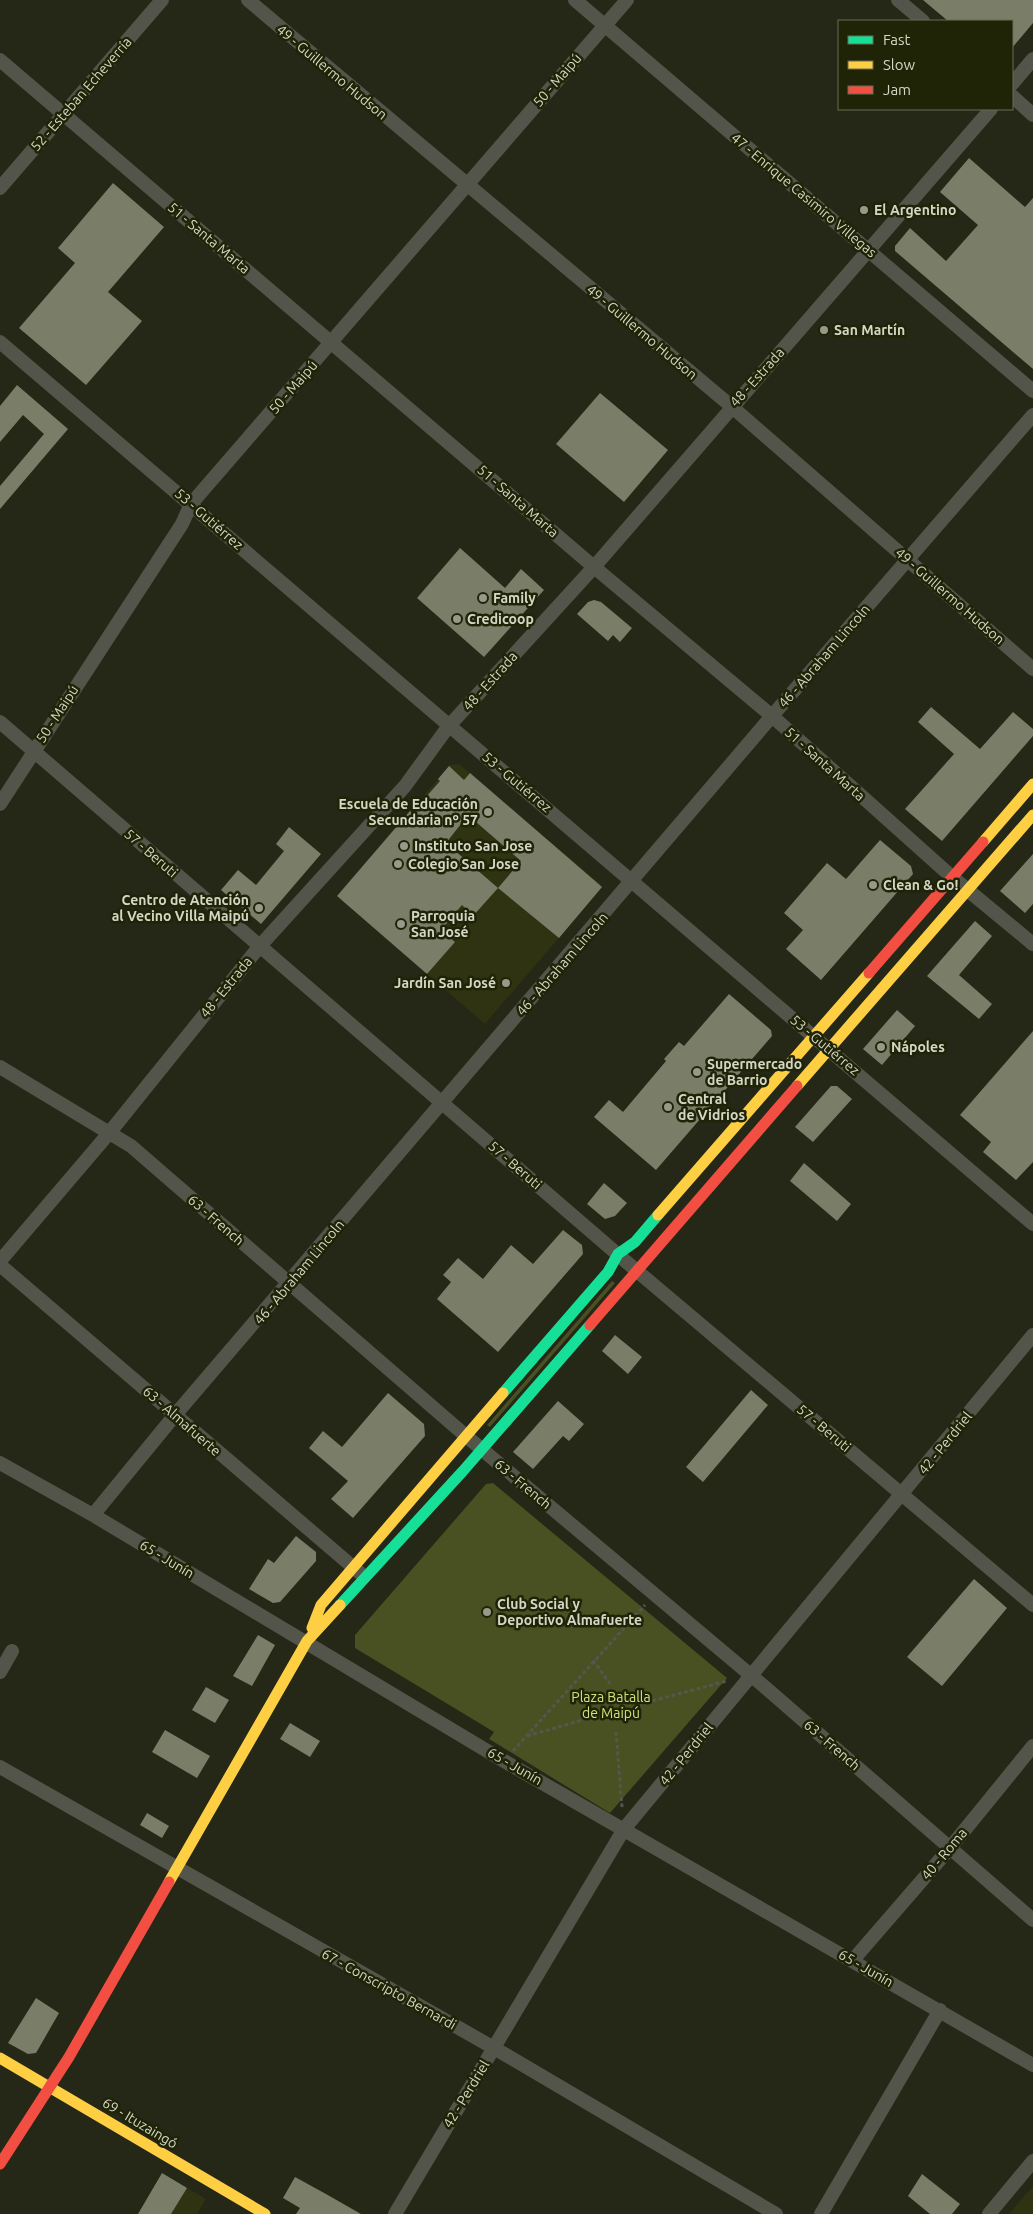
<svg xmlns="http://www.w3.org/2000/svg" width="1033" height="2214" font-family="Ubuntu,sans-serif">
<rect width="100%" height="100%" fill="#252717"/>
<path fill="#2f3312" d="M459,764l141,120v6l-115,134 -58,-50 28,-33 -91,-76 86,-100z
M162,2173l44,26 -9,15h-59z
M1033,2186v28h-24z"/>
<path fill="#495021" d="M612,1281l3,2 -125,144 -3,-2z
M493,1483l234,195 -117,135 -121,-74 5,-7 -139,-84v-13l131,-151z"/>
<path fill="#7a7e68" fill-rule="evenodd" d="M923,0h110v23l-21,25v-27h-64z
M969,158l56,49 8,-9v171l-138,-118v-5l15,-18 36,33 32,-36 -38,-33z
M113,183l51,44 -56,65 34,29 -56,64 -67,-57 56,-65 -17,-15z
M17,385l51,44 -68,80v-23l44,-52 -21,-19 -23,27v-36z
M600,393l68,57 -44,52 -68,-58z
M460,548l45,40 16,-19 23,21 -60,67 -67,-59z
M594,600l7,2 31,26 -12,14 -7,-7 -5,6 -31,-27 11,-12z
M931,707l49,42 33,-37 20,17v7l-91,105 -37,-32 49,-55 -36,-32z
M449,766l15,14 6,-7 132,114 -43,51 -61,-50 -25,28 -11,-11 -21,25 14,12 -28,32 -90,-78 73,-85 2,2 28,-32 -2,-2zM468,815l53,46 -23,27 -52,-45z
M289,827l32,27 -60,70 -40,-34 17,-20 18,15 28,-34 -8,-7z
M880,840l31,26 2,8 -92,106 -35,-31 17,-19 -19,-17 43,-50 19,16z
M1033,854v50l-8,9 -25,-22z
M975,921l17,15 -33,39 33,29 -13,15 -52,-43z
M729,994l42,36 1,6 -116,134 -62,-53 15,-17 14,12 43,-51 -2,-2 15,-17 5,4z
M897,1010l18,16 -33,39 -19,-16z
M1033,1031v131l-17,18 -33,-28 8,-10 -31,-27z
M831,1086h6l15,13 -39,43 -18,-15z
M804,1163l47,41 -14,17 -47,-40z
M604,1183l23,20 -12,13 -10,3 -18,-15z
M563,1230l19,15 1,9 -85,98 -61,-53 14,-17 -8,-7 15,-17 25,21 28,-34 22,19z
M615,1335l27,22 -14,17 -26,-23z
M751,1390l17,15 -65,77 -17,-15z
M388,1393l36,31 1,12 -72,82 -22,-19 17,-18 -39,-33 14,-17 19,16z
M558,1401l26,23 -15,17 -6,-5 -30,33 -20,-17z
M296,1536l20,16v9l-36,41 -7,1 -24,-14 19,-30 6,4z
M974,1579l33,29 -65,78 -35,-29z
M258,1635l17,10 -23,41 -19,-10z
M206,1687l23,13 -14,23 -23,-13z
M290,1723l30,18 -10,16 -30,-18z
M165,1730l45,26 -13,22 -45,-26z
M147,1813l22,13 -7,12 -22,-13z
M36,1998l23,15 -23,40 -8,1 -20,-11z
M162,2173l25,15 -16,26h-33z
M922,2174l38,30 -8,10h-22l-22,-18z
M295,2177l31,17 35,20h-65l4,-6 -17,-10z"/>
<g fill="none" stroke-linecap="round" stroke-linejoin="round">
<path stroke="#55574d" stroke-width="3" stroke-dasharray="4 2.5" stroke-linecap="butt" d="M593,1660l17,24
M640,1704l87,-23
M616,1732l6,75
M527,1736l66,-19
M513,1751l132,-146"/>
<path stroke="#54554a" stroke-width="14" d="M248,0l483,406 302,263
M575,0l458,391
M898,0l25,21
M0,60l594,507 178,149 180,161 81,67
M1012,84l21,-25
M1012,96l21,19
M0,188l162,-188
M0,342l1033,882
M0,722l637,549 396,334
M0,804l182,-280 9,-20 436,-504
M0,1067l131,79 335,290 300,252 267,232
M0,1261l110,-129 149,-185 146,-161 43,-59 146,-160 397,-458
M0,1265l360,308
M0,1463l93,52 411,246 529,304
M93,1515l82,-100 597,-699 261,-301
M0,1672l12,-21
M0,1767l494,281 282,166
M853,1960l97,-112 83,-102
M395,2214l229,-385 409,-494
M821,2214l119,-204
M989,2214l44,-53"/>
<path stroke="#16e098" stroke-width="11" d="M503,1393l105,-121 10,-18 17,-12 23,-27
M340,1605l123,-134 127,-146"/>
<path stroke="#ffcf43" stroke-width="11" d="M983,842l50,-58
M797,1086l236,-271
M658,1215l211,-242
M312,1628l9,-23 182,-212
M169,1882l138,-241 33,-36
M0,2058l265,156"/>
<path stroke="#f24e42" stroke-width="11" d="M869,973l114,-131
M590,1325l207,-239
M0,2164l69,-107 100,-175"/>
</g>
<g fill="#979989" stroke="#202407" stroke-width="2">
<circle cx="864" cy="210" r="5"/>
<circle cx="824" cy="330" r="5"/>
<circle cx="483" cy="598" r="5"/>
<circle cx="457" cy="619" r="5"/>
<circle cx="488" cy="812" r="5"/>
<circle cx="404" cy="846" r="5"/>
<circle cx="398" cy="864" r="5"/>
<circle cx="873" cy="885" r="5"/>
<circle cx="259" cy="908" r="5"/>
<circle cx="401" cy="924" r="5"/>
<circle cx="506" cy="983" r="5"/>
<circle cx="881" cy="1047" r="5"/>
<circle cx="697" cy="1072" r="5"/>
<circle cx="668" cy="1107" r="5"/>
<circle cx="487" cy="1612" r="5"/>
</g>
<g text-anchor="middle" stroke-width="5" stroke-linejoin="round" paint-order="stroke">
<g font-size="14" fill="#d4d7c6" stroke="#202407">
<text transform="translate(332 72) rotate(40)" y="5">49 - Guillermo Hudson</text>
<text transform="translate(557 80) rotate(-49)" y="5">50 - Maipú</text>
<text transform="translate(81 94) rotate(-49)" y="5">52 - Esteban Echeverría</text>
<text transform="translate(804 195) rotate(40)" y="5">47 - Enrique Casimiro Villegas</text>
<text transform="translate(209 238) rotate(40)" y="5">51 - Santa Marta</text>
<text transform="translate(642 332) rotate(40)" y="5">49 - Guillermo Hudson</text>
<text transform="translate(757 377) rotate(-48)" y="5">48 - Estrada</text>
<text transform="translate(293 387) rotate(-49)" y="5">50 - Maipú</text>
<text transform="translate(518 501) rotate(41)" y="5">51 - Santa Marta</text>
<text transform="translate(209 519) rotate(41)" y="5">53 - Gutiérrez</text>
<text transform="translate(950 596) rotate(41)" y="5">49 - Guillermo Hudson</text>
<text transform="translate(824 656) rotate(-49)" y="5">46 - Abraham Lincoln</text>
<text transform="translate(490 681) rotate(-48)" y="5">48 - Estrada</text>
<text transform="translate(57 714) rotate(-57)" y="5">50 - Maipú</text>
<text transform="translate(825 764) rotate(42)" y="5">51 - Santa Marta</text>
<text transform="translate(517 782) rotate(40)" y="5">53 - Gutiérrez</text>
<text transform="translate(151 853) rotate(41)" y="5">57 - Beruti</text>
<text transform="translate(562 964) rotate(-49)" y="5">46 - Abraham Lincoln</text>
<text transform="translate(226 987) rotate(-51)" y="5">48 - Estrada</text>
<text transform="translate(825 1045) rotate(40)" y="5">53 - Gutiérrez</text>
<text transform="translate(515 1165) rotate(41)" y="5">57 - Beruti</text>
<text transform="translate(216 1220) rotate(41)" y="5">63 - French</text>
<text transform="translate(299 1272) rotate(-50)" y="5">46 - Abraham Lincoln</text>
<text transform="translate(182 1421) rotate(41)" y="5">63 - Almafuerte</text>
<text transform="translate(824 1428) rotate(40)" y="5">57 - Beruti</text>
<text transform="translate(945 1443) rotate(-51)" y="5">42 - Perdriel</text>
<text transform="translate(523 1484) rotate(40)" y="5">63 - French</text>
<text transform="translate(167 1559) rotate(31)" y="5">65 - Junín</text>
<text transform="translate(832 1745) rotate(41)" y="5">63 - French</text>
<text transform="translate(686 1754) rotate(-51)" y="5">42 - Perdriel</text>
<text transform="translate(515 1766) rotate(30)" y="5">65 - Junín</text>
<text transform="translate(944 1854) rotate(-50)" y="5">40 - Roma</text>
<text transform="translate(866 1968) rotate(30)" y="5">65 - Junín</text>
<text transform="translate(389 1989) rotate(29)" y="5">67 - Conscripto Bernardi</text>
<text transform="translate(466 2094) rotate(-59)" y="5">42 - Perdriel</text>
<text transform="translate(140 2123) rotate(31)" y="5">69 - Ituzaingó</text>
</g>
<g font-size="14" font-weight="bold" fill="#d4d7c6" stroke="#202407" text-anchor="start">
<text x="874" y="215">El Argentino</text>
<text x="834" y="335">San Martín</text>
<text x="493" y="603">Family</text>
<text x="467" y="624">Credicoop</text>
<text x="478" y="809" text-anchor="end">Escuela de Educación<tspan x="478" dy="16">Secundaria nº 57</tspan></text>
<text x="414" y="851">Instituto San Jose</text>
<text x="408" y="869">Colegio San Jose</text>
<text x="883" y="890">Clean &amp; Go!</text>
<text x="249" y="905" text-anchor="end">Centro de Atención<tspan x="249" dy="16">al Vecino Villa Maipú</tspan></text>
<text x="411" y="921">Parroquia<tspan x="411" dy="16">San José</tspan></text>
<text x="496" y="988" text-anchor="end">Jardín San José</text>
<text x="891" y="1052">Nápoles</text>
<text x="707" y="1069">Supermercado<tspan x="707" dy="16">de Barrio</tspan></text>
<text x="678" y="1104">Central<tspan x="678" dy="16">de Vidrios</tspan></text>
<text x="497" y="1609">Club Social y<tspan x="497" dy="16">Deportivo Almafuerte</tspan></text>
</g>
<g font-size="14" fill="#d2e17a" stroke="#202407">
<text x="611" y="1702">Plaza Batalla<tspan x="611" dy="16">de Maipú</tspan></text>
</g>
</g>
<rect x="838" y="20" width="175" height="90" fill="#202407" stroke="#686c53"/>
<rect x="848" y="36" width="25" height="8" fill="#16e098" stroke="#686c53"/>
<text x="883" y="45" font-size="15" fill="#d4d7c6">Fast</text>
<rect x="848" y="61" width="25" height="8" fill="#ffcf43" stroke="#686c53"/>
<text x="883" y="70" font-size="15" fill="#d4d7c6">Slow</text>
<rect x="848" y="86" width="25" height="8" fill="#f24e42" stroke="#686c53"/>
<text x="883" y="95" font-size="15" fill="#d4d7c6">Jam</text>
</svg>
